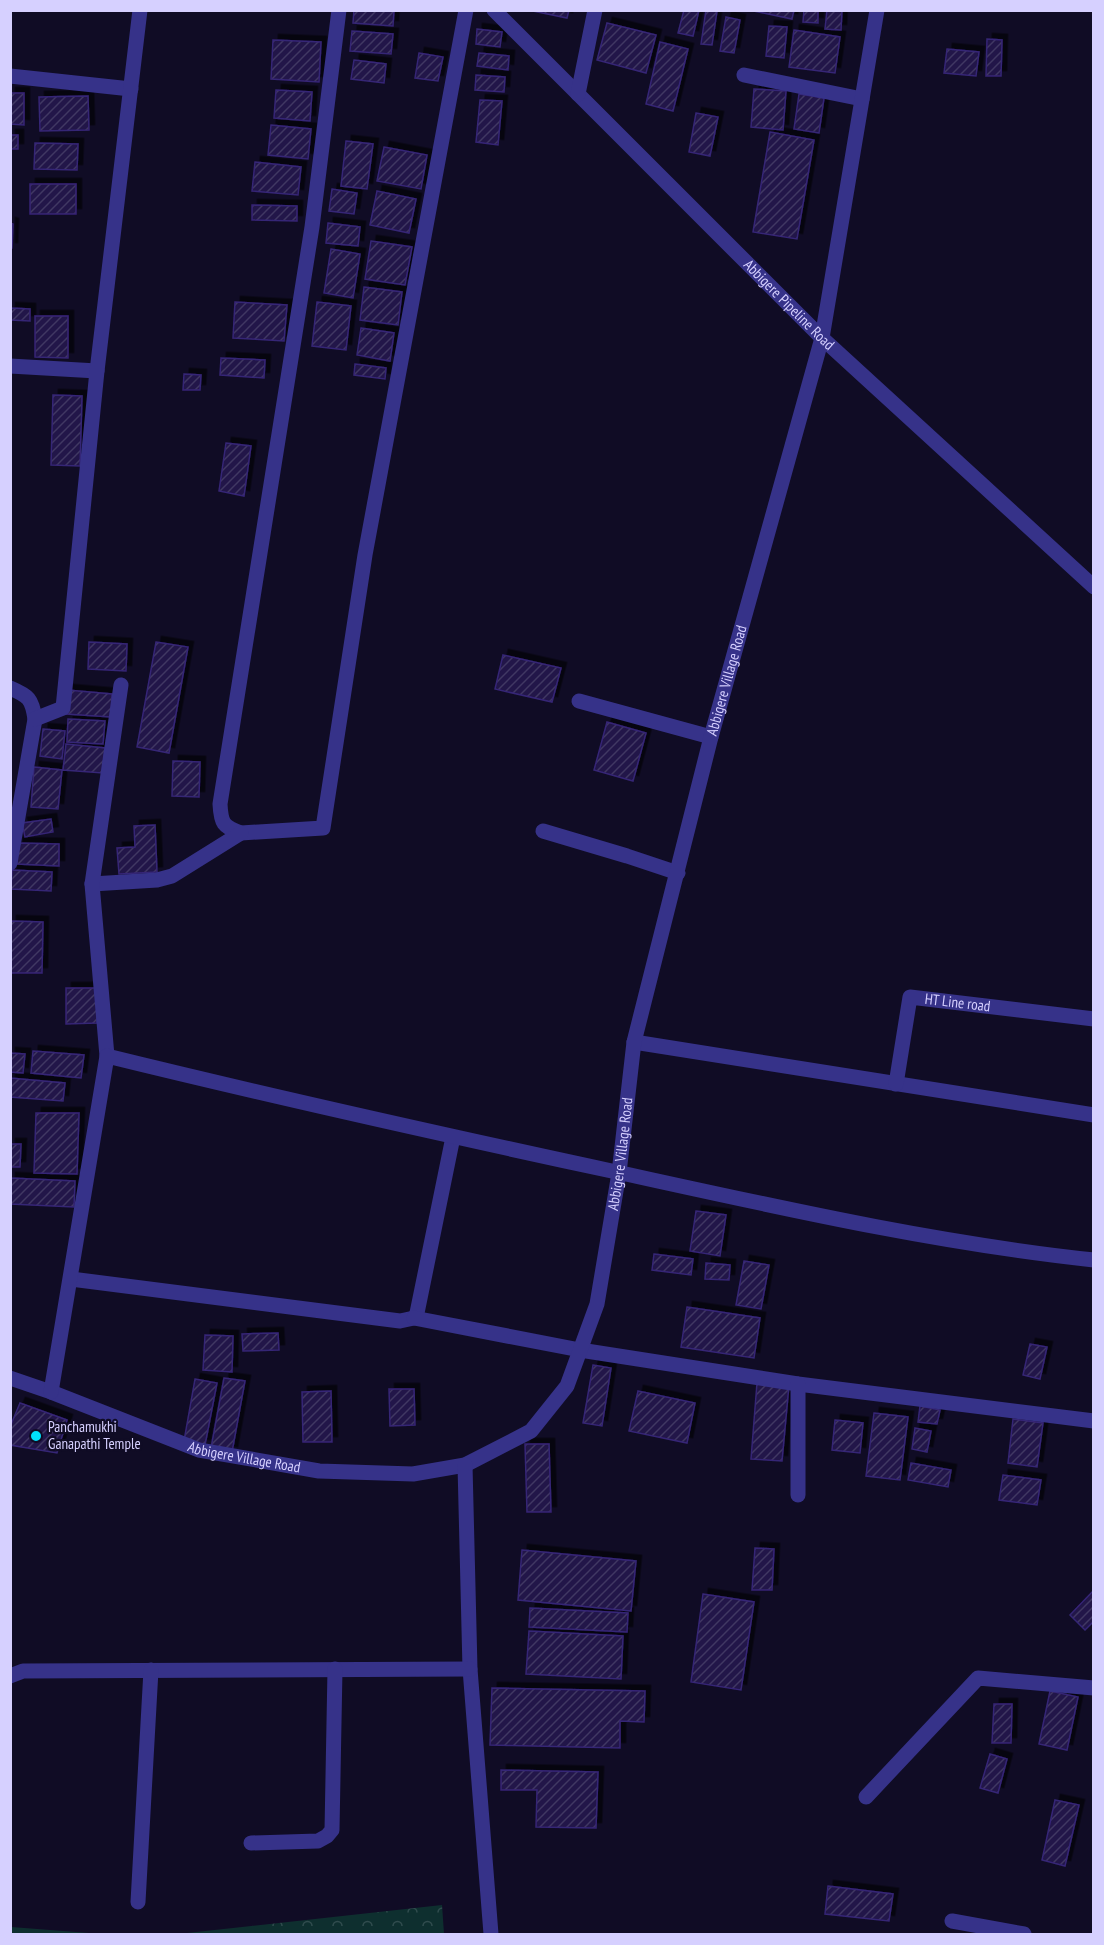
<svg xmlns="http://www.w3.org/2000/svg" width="1104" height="1945" font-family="'PT Sans Narrow',sans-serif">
<defs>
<pattern id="park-crowns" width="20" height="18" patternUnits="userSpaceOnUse" patternTransform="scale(1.5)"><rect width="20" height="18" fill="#0e2f2f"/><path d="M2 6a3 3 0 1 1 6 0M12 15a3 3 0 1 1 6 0" fill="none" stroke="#304c4e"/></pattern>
<pattern id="building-hatch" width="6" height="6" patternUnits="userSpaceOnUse" patternTransform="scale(1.5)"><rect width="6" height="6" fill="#211648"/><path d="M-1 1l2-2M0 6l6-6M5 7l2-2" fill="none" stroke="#403763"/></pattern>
<filter id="shadow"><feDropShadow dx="5.5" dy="-5.5" stdDeviation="0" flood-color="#0009"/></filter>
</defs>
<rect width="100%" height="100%" fill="#100c25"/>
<path fill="url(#park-crowns)" d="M442,1905l2,29h-266z
M11,1927l91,7h-91z"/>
<path fill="url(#building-hatch)" stroke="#362576" stroke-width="1.5" filter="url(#shadow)" d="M354,10h40l-1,16 -40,-3z
M528,10h41l-2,8z
M684,10h15l-6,26 -15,-3z
M706,10l11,1 -5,34 -11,-1z
M749,10h45l-2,9z
M804,10h14v13l-15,-1z
M827,10h15l-1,20 -16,-1z
M726,17l14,3 -6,33 -14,-2z
M607,23l49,12 -10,38 -49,-13z
M769,26l18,1 -3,31 -18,-2z
M477,29l25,3 -2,15 -24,-3z
M794,30l46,7 -5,36 -46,-6z
M352,31l41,3 -2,20 -41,-3z
M987,39l15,1 -1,36h-15z
M273,40l48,2 -2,40 -48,-3z
M660,42l28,7 -15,62 -27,-7z
M947,49l32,3 -3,24 -32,-3z
M419,53l24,4 -5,24 -23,-3z
M479,53l30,3 -1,14 -31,-4z
M354,60l32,4 -2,19 -33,-4z
M476,75l29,2 -1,15 -29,-2z
M754,89l32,2 -3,39 -32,-3z
M276,90l36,2 -2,29 -36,-3z
M10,93h14v32l-14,-1z
M799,94l25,4 -5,35 -25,-4z
M88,96l1,34 -49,1 -1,-34z
M480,100l22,1 -4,44 -22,-3z
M696,113l22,4 -8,39 -21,-4z
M271,125l40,4 -3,30 -40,-4z
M770,132l44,8 -17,99 -44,-7z
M10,135h8v14h-8z
M346,141l27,3 -6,45 -26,-3z
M35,143l43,1 -1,26 -43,-1z
M384,147l43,8 -6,34 -44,-8z
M255,162l46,5 -3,28 -46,-4z
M30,184h46v30h-46z
M332,189l25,4 -3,21 -25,-3z
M377,191l39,8 -7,34 -39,-8z
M252,205l45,1v15l-45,-1z
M10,223l3,1 -1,24h-2z
M328,223l32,4 -2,19 -32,-3z
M371,241l41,6 -7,38 -40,-6z
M331,249l29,5 -7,44 -29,-5z
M364,287l38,5 -4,33 -38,-5z
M235,302l52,3 -3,36 -51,-3z
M317,302l34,4 -5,44 -34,-4z
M10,308l20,1v12l-20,-1z
M35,316h33v42l-33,-1z
M361,328l33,5 -4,28 -33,-6z
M221,358l44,2 -1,18 -44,-3z
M355,364l31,4 -1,11 -31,-4z
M184,374l17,1 -1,15h-17z
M53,395l29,1 -2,70 -29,-1z
M226,443l25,3 -7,50 -25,-5z
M89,642l38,2 -1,27 -38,-2z
M156,642l32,5 -19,106 -32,-6z
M503,655l58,13 -9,34 -57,-13z
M67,690l45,4 -1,23 -45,-3z
M68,719l37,2 -2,23 -36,-2z
M607,722l39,11 -13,48 -39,-11z
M43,729l22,2 -3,28 -22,-3z
M66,744l39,4 -2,25 -40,-3z
M173,761l27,1 -1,35 -27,-1z
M34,767l28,3 -4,39 -27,-2z
M51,819l2,13 -28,5 -3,-14z
M155,825l2,47 -38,2 -2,-26 18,-1 -1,-21z
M18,843l41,1v22l-42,-2z
M12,870l40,2 -1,19 -40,-2z
M11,921l32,1 -1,51h-31z
M66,988h30l1,35 -31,1z
M33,1051l51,4 -3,23 -50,-5z
M10,1053l15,1 -2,19 -13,-1z
M10,1078l55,5 -2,18 -53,-4z
M36,1113h43l-2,61 -43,-1z
M10,1144h11l-1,23h-10z
M10,1178l65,3 -1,26 -64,-3z
M696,1211l30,4 -6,41 -30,-5z
M654,1254l39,5 -2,16 -39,-5z
M744,1261l25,4 -8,44 -25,-4z
M706,1263l24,2 -1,15 -24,-1z
M687,1307l73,11 -6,40 -73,-11z
M278,1333l1,17 -36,1 -1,-17z
M205,1335l28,1 -1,36 -29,-2z
M1030,1344l17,3 -7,32 -17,-4z
M593,1365l18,3 -9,58 -19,-3z
M224,1378l21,3 -13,71 -21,-4z
M195,1379l22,4 -12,62 -21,-4z
M757,1383l32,2 -7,76 -31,-2z
M389,1389h25l1,36 -25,1z
M331,1391l1,51h-29l-1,-50z
M638,1391l57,12 -8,40 -58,-12z
M20,1403l47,17 -10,33 -47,-8v-18z
M920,1406l20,4 -3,14 -19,-2z
M874,1413l34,4 -8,63 -34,-4z
M1013,1419l30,4 -6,44 -29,-4z
M835,1420l28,3 -3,30 -28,-3z
M915,1428l16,3 -4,21 -15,-3z
M525,1444h24l2,68h-24z
M911,1463l40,7 -3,17 -40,-7z
M1003,1475l38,5 -4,25 -38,-5z
M755,1548l19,1 -2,41h-20z
M522,1550l114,11 -5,50 -113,-11z
M1094,1590v31l-9,9 -15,-15z
M703,1594l51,8 -13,88 -50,-8z
M530,1608l98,5 -1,19 -98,-5z
M529,1631l94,5 -2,43 -95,-5z
M492,1688l153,3 -1,31 -24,-1v27l-130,-3z
M1050,1691l28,6 -11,53 -28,-6z
M994,1704h18l-1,39h-19z
M990,1754l17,5 -9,34 -18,-5z
M501,1770l97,2 -2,56 -60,-1 1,-37h-36z
M1055,1800l24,5 -14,61 -23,-6z
M828,1886l65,8 -4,27 -64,-7z"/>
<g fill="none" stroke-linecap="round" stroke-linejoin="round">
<g stroke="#363289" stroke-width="15">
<path d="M339,10l-27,217 -92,577c1,19 3,23 21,29l82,-5 42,-273 101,-545"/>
<path id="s1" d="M494,10l328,328 272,249"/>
<path d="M744,75l118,24"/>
<path d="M10,76l121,13"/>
<path d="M578,94l17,-84"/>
<path d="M10,366l87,5"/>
<path d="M10,688c19,8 22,11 25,31l-25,144"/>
<path d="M579,701l132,36"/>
<path d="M35,719l28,-11 34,-337 43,-361"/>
<path d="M543,831l84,25 51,17"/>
<path d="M92,884l65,-4 15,-4 69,-43"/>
<path d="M634,1042l460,73"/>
<path d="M107,1056l-15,-172 29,-199"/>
<path id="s2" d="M896,1084l14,-87 184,22"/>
<path d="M71,1279l329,42 14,-3 3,-5 36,-176"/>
<path d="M414,1318l166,32 218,34 296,37"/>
<path id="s3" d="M10,1378l41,14 148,58 120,21 94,3 52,-9 66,-34 36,-45 30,-82 22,-131 15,-131 77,-305 111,-399 55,-328"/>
<path d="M798,1384v111"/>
<path d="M51,1392l56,-336c171,42 342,80 514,117 156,34 313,70 473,87"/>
<path d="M465,1465l5,204 21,265"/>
<path d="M10,1676l13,-5 447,-2"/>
<path d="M866,1797l112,-119 116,10"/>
<path d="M251,1843l67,-2 9,-5 5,-6 3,-161"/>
<path d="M138,1902l13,-232"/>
<path d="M952,1921l72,13"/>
</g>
</g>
<circle fill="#00dffb" stroke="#100c25" stroke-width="2" cx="36" cy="1436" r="6"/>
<g text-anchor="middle" stroke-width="4.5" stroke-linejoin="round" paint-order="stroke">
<g font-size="15" fill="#d6d0ff" stroke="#100c25">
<text dy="5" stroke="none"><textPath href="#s1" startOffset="417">Abbigere Pipeline Road</textPath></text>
<text dy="5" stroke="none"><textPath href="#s3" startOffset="1328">Abbigere Village Road</textPath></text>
<text dy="5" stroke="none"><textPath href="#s2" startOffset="136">HT Line road</textPath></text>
<text dy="5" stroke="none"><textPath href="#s3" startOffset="842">Abbigere Village Road</textPath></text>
<text dy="5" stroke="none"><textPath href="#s3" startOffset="248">Abbigere Village Road</textPath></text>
</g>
<g font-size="15" fill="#d6d0ff" stroke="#100c25" text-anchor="start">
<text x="48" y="1432">Panchamukhi<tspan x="48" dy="17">Ganapathi Temple</tspan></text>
</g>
</g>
<rect width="1104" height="1945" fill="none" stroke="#d6d0ff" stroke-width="24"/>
</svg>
